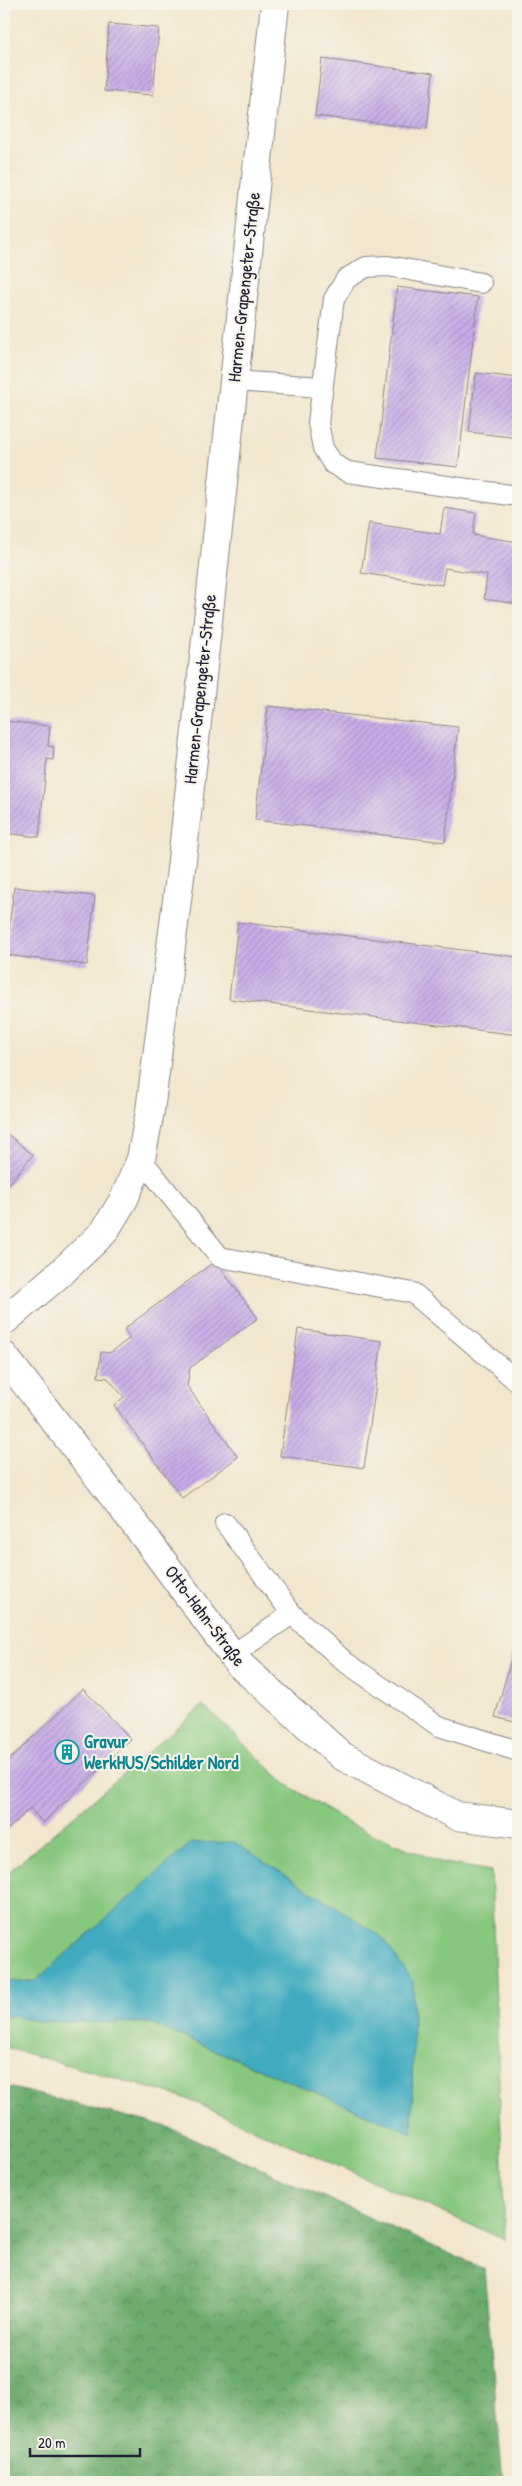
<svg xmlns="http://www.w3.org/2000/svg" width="522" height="2486" font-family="'Patrick Hand',sans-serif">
<defs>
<pattern id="forest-crowns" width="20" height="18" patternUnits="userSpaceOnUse" patternTransform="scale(1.25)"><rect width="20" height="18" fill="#6dac6d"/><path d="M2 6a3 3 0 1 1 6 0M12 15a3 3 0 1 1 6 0" fill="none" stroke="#598c5b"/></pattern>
<pattern id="building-hatch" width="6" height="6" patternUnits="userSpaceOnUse" patternTransform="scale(1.25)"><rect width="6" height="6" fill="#c8ade9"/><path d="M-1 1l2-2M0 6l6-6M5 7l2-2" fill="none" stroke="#a28cbe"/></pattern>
</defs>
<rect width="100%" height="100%" fill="#f7f3e8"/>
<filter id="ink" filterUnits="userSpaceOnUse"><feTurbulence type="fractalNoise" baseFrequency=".02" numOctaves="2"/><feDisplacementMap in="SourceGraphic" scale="10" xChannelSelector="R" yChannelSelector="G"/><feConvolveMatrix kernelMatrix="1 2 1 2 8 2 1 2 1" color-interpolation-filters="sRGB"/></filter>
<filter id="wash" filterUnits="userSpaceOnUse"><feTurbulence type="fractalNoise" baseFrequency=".0096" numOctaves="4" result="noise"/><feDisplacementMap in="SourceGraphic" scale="20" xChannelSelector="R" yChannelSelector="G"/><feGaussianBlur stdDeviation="1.12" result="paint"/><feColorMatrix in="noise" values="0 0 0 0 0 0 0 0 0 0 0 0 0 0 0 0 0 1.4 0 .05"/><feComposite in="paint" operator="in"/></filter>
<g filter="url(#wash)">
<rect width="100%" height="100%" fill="#f2e6ce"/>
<path fill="#87c77e" stroke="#54745c" d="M203,1705l83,79 67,42 87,36 51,9 14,369 -320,-142 -181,-51v-32l33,6 113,2 262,109 1,-150 -221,-139 -157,138 -31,1v-106z"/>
<path fill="url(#forest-crowns)" stroke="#486754" d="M4,2086l164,41 316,142 19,213h-499z"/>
<path fill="#40abbf" stroke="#31667d" d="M234,1842l147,94 32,46 -1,151 -262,-110 -113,-2 -33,-6v-33l31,-1 156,-138z"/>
<g id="blocks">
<path fill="url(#building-hatch)" d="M109,24l50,4 -6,67 -49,-4z
M322,59l111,14 -6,56 -112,-13z
M4,168l6,1 -4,42 -2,-1z
M397,287l81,10 -20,170 -81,-9z
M476,373l42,5v60l-49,-6z
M444,508l32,5 -3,22 45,7v62l-34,-5 3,-24 -42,-7 -3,17 -81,-12 8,-50 71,11z
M268,706l190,21 -13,115 -190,-22z
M4,721l46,5 -2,20 6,1 -1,13 -6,-1 -8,78 -35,-4z
M14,887l81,9 -8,69 -81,-10z
M4,891h4l-3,31h-1z
M238,922l280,35v78l-289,-36z
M4,1131l29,24 -29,35z
M215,1261l43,57 -68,50 -3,18 51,71 -56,41 -68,-93 10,-8 -16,-19 -10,-1 3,-25 9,1 20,-15 -6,-9z
M298,1329l84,12 -18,127 -84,-12z
M518,1634v89l-23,-6z
M83,1689l48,50 -88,84 -13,-15 -26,25v-68z"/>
</g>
</g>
<g filter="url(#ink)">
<use href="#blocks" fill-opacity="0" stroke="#8a8484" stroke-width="1"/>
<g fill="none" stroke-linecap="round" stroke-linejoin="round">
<g stroke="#8a8484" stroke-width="22">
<path id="lane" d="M481,283l-93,-17 -22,1 -20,12 -12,20 -16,124 5,25 10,16 15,8 162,23
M234,381l87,6
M141,1159l79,98 193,36 105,89
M225,1523l67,91
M232,1655l60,-41 53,48 94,64 79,25"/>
</g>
<g stroke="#8a8484" stroke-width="30">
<path id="street" d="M4,1321l60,-51 40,-38 20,-33 17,-40 9,-48 31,-242 94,-865
M4,1356l137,176 97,131 104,93 115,60 61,8"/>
</g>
<use href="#lane" stroke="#fff" stroke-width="20"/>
<use href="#street" stroke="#fff" stroke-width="28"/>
</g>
</g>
<defs>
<g id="building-ring" transform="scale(1.25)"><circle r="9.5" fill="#f7f3e8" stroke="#0f9aa8" stroke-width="1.5"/><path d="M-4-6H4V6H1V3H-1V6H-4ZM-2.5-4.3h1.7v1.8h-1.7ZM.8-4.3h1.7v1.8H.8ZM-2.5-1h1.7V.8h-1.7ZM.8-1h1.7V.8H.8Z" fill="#0f9aa8"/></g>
</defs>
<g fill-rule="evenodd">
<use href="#building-ring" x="67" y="1752"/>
</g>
<g text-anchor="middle" stroke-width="4" stroke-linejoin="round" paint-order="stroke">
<g font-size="18" fill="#22223b" stroke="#f7f3e8">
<text transform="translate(244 287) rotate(-84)" y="6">Harmen-Grapengeter-Straße</text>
<text transform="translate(200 689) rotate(-84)" y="6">Harmen-Grapengeter-Straße</text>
<text transform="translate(205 1616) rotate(53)" y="6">Otto-Hahn-Straße</text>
</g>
<g font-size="18" font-weight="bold" fill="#0d838f" stroke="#f7f3e8" text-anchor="start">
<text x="84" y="1748">Gravur<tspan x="84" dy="21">WerkHUS/Schilder Nord</tspan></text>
</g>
</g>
<rect width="522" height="2486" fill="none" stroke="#f7f3e8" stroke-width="20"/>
<path d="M30 2448v8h110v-8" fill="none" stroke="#22223b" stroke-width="2.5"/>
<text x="38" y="2448" font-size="15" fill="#22223b" stroke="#f7f3e8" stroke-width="4" paint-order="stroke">20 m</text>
</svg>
